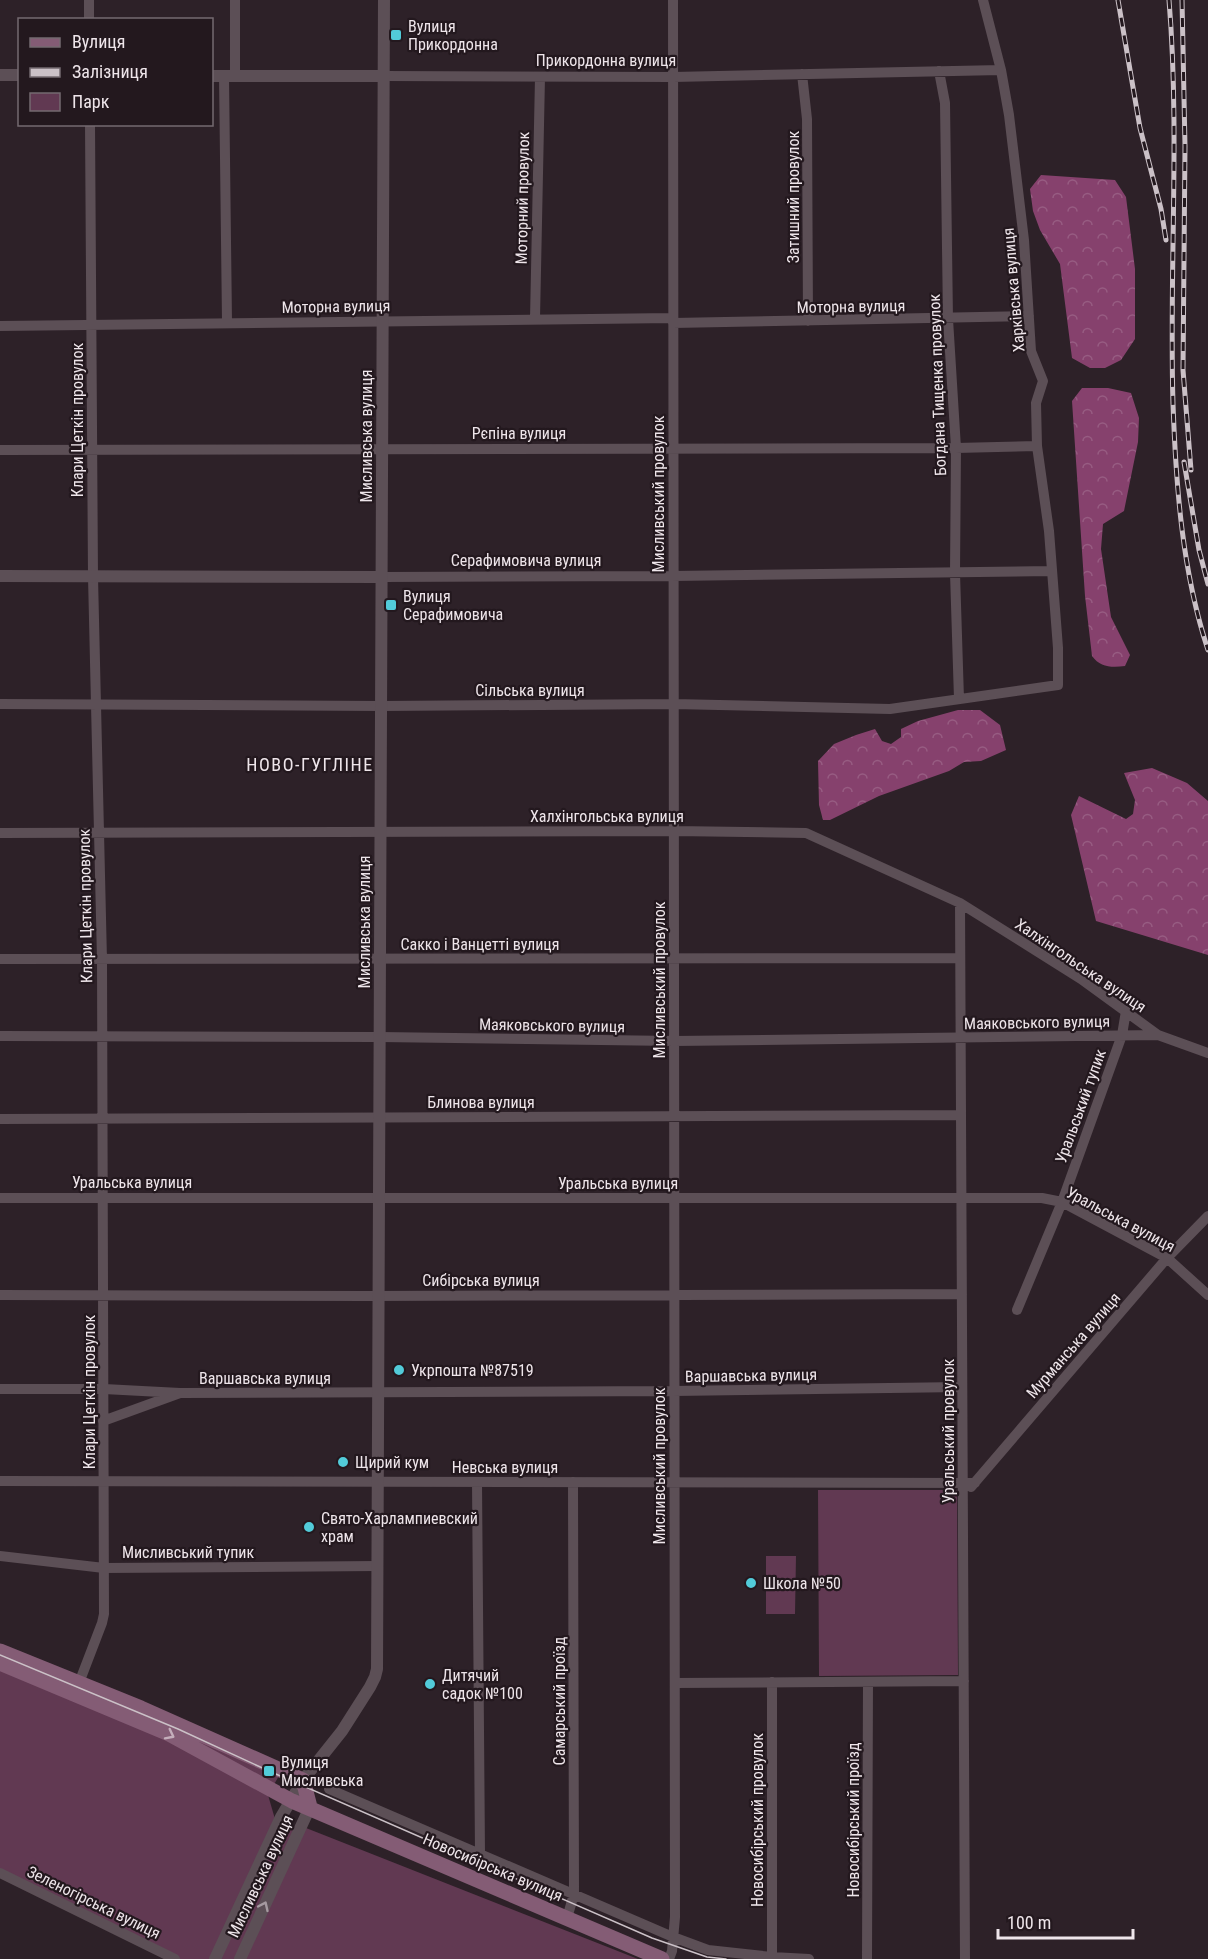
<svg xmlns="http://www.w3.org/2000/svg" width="1208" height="1959" font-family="'Roboto Condensed',sans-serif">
<defs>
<pattern id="forest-crowns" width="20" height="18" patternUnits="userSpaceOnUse" patternTransform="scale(1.5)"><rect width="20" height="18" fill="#86416d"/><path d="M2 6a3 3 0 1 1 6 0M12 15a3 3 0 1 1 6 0" fill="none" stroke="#975c82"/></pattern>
</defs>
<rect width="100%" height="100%" fill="#2d2128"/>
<path fill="#613952" d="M818,1490h139l1,185 -139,1z
M766,1556h30l-1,58h-29z
M0,1651l284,116 -16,28 9,31h24l337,133h-463l-175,-86z"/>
<path fill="url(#forest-crowns)" d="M1041,175l74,5 11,17 9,72v70l-14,21 -16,8h-15l-18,-10 -12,-94 -20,-34 -7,-19 -3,-22z
M1082,388h26l23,5 8,25 -1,24 -14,69 -21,13 -2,25 10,68 19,38 -5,11c-14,2 -25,1 -33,-10l-7,-60 -13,-195z
M958,710h22l20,15 6,25 -25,11 -17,1 -15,9 -70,25 -49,24h-7l-4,-15 -1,-44 16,-17 22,-9 19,-6 7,12 9,3 10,-7v-8l17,-8z
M1152,768l35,15 21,18v154l-112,-34 -25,-106 8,-19 47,23 7,-5 2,-14 -11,-27z"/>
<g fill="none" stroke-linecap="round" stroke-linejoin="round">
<path stroke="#5c4f56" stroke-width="10" d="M235,0v76
M89,20v-20
M939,71l6,32 3,216 8,129 -1,125 4,126
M802,74l5,45 1,202
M224,76l3,246
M384,76l289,1 328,-7
M535,319l5,-242
M673,323l356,-7
M0,326l673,-8
M0,450l956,-2 81,-2
M382,577l291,-1 378,-5
M0,704l382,2 292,-2 216,5 168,-24v-37l-9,-117 -12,-85 -1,-43 7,-22 -12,-30 -7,-111 -15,-125 -8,-45 -18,-70
M0,833l674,-2 132,2 154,70 121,76 77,56
M960,903l5,1056
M0,959l960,-1
M0,1036l380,1 294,4 484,-6 50,18
M0,1119l961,-4
M0,1198h1042l20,4 105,56 41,37
M0,1295l368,1 594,-2
M1017,1310l45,-108 60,-167 4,-24
M0,1389h104l76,4 -77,28
M180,1393l494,-2 288,-4
M0,1481l975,2
M971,1487l196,-229 41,-42
M0,1556l104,12 273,-2
M79,1683l23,-60 2,-9 -2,-654 -9,-383 -3,-453
M675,1683l289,-2
M329,1789l151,65 -3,-372
M480,1854l193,83 35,13 64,7 37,2
M0,1873l175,86
M567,1918l7,-24 -1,-412
M772,1957v-275
M669,1959l3,-8 3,-34 -2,-1917
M867,1959l1,-277"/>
<path stroke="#5c4f56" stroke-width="12" d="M0,75h20
M212,76h172
M0,576l382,1
M215,1959l66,-142 22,-37 39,-49 28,-44 5,-10 2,-8 7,-1669
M240,1959l70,-152"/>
<path stroke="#845c75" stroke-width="15" d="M0,1651l141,57 162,72 7,27
M0,1663l167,70 125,68 370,158"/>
<path stroke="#cbc1c7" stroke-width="1.5" d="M0,1655l178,74 91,42 383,167 55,19 19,2"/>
<g stroke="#cbc1c7" stroke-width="5">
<path id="rail" d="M1118,0l22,128 21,81 5,31
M1169,0c11,134 0,269 4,404 3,82 9,167 35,246
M1182,0l3,146 -2,224 8,100
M1184,462l15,88 9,34"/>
</g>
<use href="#rail" stroke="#23181e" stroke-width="3" stroke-dasharray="9" stroke-linecap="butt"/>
</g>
<defs><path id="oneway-chevron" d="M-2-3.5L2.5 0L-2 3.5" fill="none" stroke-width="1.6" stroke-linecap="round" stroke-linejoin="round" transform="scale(1.5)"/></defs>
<use stroke="#c4aebb" href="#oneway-chevron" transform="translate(170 1735) rotate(27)"/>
<use stroke="#a59aa0" href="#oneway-chevron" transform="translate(264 1906) rotate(-65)"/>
<g fill="#52cbd9" stroke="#23181e" stroke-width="2">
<rect x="390" y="29" width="12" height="12" rx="3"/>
<rect x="385" y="599" width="12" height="12" rx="3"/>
<circle cx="399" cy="1370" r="6"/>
<circle cx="343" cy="1462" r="6"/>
<circle cx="309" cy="1527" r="6"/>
<circle cx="751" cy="1583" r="6"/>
<circle cx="430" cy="1684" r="6"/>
<rect x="263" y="1765" width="12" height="12" rx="3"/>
</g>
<g text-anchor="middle" stroke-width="4.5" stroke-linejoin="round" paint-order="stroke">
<g font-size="16" fill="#eee5ea" stroke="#23181e" text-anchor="start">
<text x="408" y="32">Вулиця<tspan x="408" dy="18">Прикордонна</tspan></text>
<text x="403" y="602">Вулиця<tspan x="403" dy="18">Серафимовича</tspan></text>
<text x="411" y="1376">Укрпошта №87519</text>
<text x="355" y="1468">Щирий кум</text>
<text x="321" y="1524">Свято-Харлампиевский<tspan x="321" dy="18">храм</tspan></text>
<text x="763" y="1589">Школа №50</text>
<text x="442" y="1681">Дитячий<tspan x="442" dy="18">садок №100</tspan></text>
<text x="281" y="1768">Вулиця<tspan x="281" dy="18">Мисливська</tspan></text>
</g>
<g font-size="16" fill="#eee5ea" stroke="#23181e">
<text x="606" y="66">Прикордонна вулиця</text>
<text transform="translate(793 197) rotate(-90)" y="6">Затишний провулок</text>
<text transform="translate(522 198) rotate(-89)" y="6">Моторний провулок</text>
<text transform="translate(1013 290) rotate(-95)" y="6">Харківська вулиця</text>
<text transform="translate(336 306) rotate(-1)" y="6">Моторна вулиця</text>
<text transform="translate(851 306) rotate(-1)" y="6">Моторна вулиця</text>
<text transform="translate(937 385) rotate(-92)" y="6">Богдана Тищенка провулок</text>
<text transform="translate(77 420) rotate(-90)" y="6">Клари Цеткін провулок</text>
<text x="519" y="439">Рєпіна вулиця</text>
<text transform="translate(366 436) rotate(-90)" y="6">Мисливська вулиця</text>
<text transform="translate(658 494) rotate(-90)" y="6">Мисливський провулок</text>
<text x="526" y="566">Серафимовича вулиця</text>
<text x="530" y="696">Сільська вулиця</text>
<text x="607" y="822">Халхінгольська вулиця</text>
<text transform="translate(85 906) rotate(-91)" y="6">Клари Цеткін провулок</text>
<text transform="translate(364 922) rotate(-90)" y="6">Мисливська вулиця</text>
<text x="480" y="950">Сакко і Ванцетті вулиця</text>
<text transform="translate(1081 965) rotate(34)" y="6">Халхінгольська вулиця</text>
<text transform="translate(659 980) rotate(-90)" y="6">Мисливський провулок</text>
<text transform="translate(1037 1022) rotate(-1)" y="6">Маяковського вулиця</text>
<text transform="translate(552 1025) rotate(1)" y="6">Маяковського вулиця</text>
<text x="481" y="1108">Блинова вулиця</text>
<text transform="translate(1080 1106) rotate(-70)" y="6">Уральський тупик</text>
<text x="132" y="1188">Уральська вулиця</text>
<text x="618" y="1189">Уральська вулиця</text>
<text transform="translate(1121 1219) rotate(28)" y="6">Уральська вулиця</text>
<text x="481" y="1286">Сибірська вулиця</text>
<text transform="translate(1073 1345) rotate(-49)" y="6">Мурманська вулиця</text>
<text transform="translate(751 1375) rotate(-1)" y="6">Варшавська вулиця</text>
<text x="265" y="1384">Варшавська вулиця</text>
<text transform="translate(89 1392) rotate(-90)" y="6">Клари Цеткін провулок</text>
<text transform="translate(948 1431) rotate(-90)" y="6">Уральський провулок</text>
<text transform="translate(659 1466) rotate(-90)" y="6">Мисливський провулок</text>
<text x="505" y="1473">Невська вулиця</text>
<text x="188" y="1558">Мисливський тупик</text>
<text transform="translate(559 1701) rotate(-90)" y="6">Самарський проїзд</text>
<text transform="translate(757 1820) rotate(-90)" y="6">Новосибірський провулок</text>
<text transform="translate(853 1820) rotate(-90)" y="6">Новосибірський проїзд</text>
<text transform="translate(493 1867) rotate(23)" y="6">Новосибірська вулиця</text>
<text transform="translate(260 1876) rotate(-65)" y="6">Мисливська вулиця</text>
<text transform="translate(94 1902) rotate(26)" y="6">Зеленогірська вулиця</text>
</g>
<g font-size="18" letter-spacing="1.5" fill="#eee5ea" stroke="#23181e">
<text x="310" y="771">НОВО-ГУГЛІНЕ</text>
</g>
</g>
<rect x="18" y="18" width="195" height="108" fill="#23181e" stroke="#746a70" stroke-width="1.5"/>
<rect x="30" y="38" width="30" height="9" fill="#845c75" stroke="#746a70" stroke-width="1.5"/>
<text x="72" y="48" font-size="18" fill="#eee5ea">Вулиця</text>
<rect x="30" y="68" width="30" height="9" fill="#cbc1c7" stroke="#746a70" stroke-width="1.5"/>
<text x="72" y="78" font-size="18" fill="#eee5ea">Залізниця</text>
<rect x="30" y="93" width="30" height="18" fill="#613952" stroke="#746a70" stroke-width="1.5"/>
<text x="72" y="108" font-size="18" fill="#eee5ea">Парк</text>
<path d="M998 1929v9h135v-9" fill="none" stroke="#eee5ea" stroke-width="3"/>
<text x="1007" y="1929" font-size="18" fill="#eee5ea" stroke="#23181e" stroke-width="4.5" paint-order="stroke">100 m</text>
</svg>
